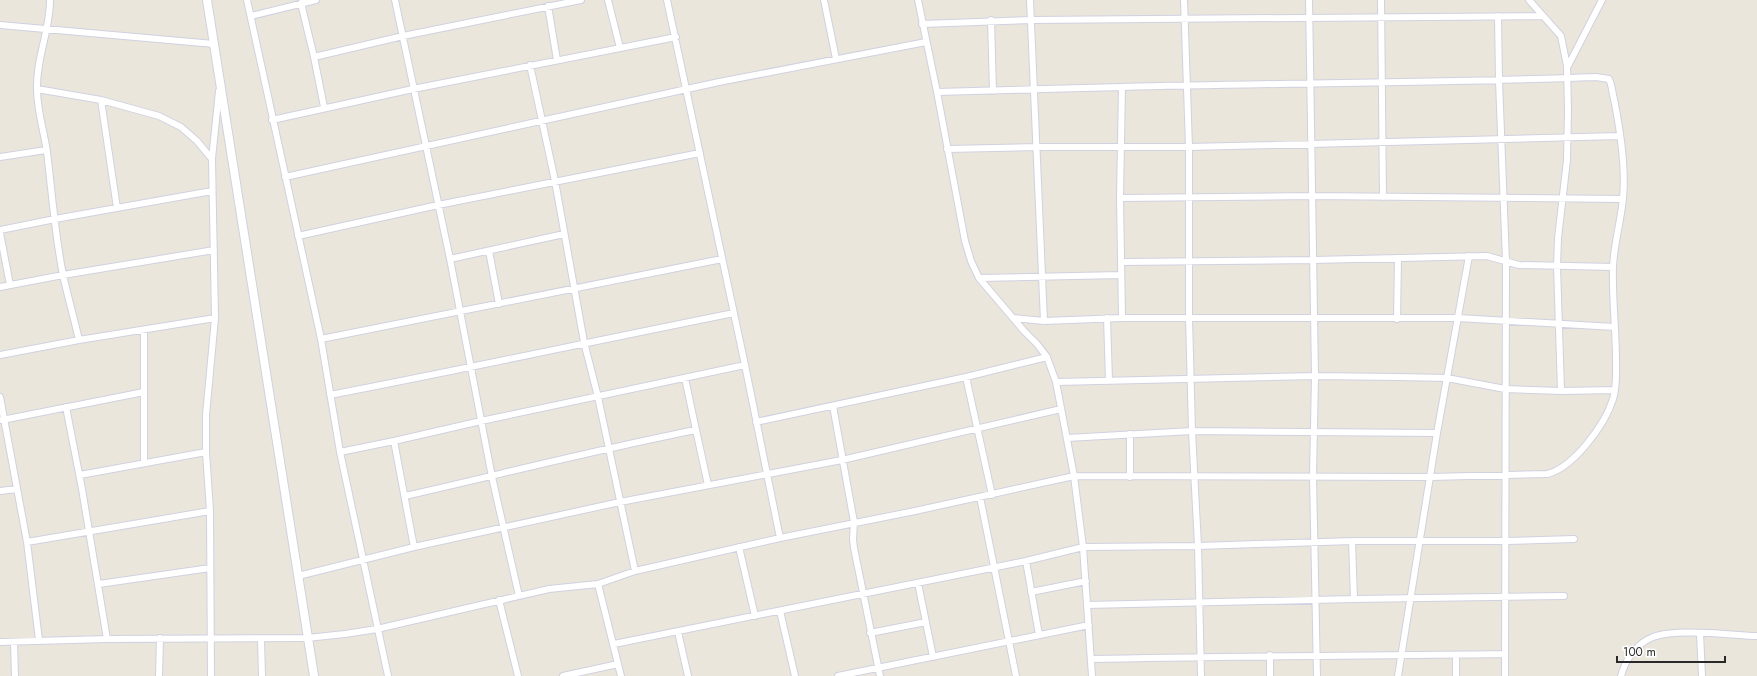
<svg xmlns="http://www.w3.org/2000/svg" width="1757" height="676" font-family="Jost,sans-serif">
<rect width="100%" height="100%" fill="#ebe6db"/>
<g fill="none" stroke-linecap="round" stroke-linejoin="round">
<g stroke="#d0d1e1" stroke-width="8">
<path id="minor" d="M50,0c0,31 -14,58 -13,89 0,22 7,42 10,63 5,41 8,83 16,123 5,22 11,43 16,65
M247,0l74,339 19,113 48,224
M395,0l55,259 42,218 27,119
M608,0l12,48
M667,0l78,365 35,173
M824,0l12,59
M918,0l19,92 28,149 6,20 8,17 45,53 13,13 10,13 9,25 18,94 9,71 9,129
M1030,0l14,321
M1184,0l5,147v171l3,113 6,115 3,130
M1309,0l6,376 -2,100 4,200
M1381,0l2,197
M1529,0l32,36 6,30 1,44 -1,50 -9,78 -1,28 4,125
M301,3l13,54 89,-21 178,-36
M548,6l9,54
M251,16l65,-16
M1498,16l1,65 7,180 -1,415
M991,20l2,71
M922,24l109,-4 511,-4
M0,25l214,19
M314,57l10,50
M530,65l25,116 29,161 14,55 37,174
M1568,66l34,-66
M37,89l64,11 58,16 22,11 16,14 15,18
M937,92l185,-5
M101,100l16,108
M272,120l141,-31 263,-52
M947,149l90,-2h152l430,-11
M0,157l46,-7
M285,177l434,-95 207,-40
M1120,198l192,-2 311,3
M0,230l55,-11 157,-28
M0,233l10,52
M298,236l140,-31 262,-52
M489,251l10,53
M450,259l114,-25
M1121,262l192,-2 174,-4 32,9 94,2
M979,278l142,-3
M0,287l63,-12 151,-25
M1013,318l31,3 78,-3
M1107,318l2,62
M1397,319l1,-61
M144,330v133
M321,339l401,-80
M0,355l79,-15 136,-22
M966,377l26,118
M685,378l11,52
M1056,382l259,-6 83,1 49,1 58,11 56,2 54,-1
M330,395c135,-26 269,-55 404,-82
M0,397l27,145 12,98
M833,406l21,116 -1,17 1,9 26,128
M66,407l16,82 25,150
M2,420l142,-28
M756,422l210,-45 81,-20
M1130,434v43
M1067,438l125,-7 245,2
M394,441l87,-20 264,-56
M80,475l126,-23
M0,491l17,-2
M405,496c97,-22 194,-47 291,-66l12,55
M980,497l36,179
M1352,541l2,58
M27,542l183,-31
M414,547l206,-45 222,-42 219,-51
M739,547l16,69
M1026,561l13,74
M298,576l116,-29 -20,-106 -54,11
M918,583l15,74
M99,584l111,-16
M598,584l23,92
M1031,592l55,-11
M499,600l19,76
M1087,605l267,-6 210,-3
M780,611l15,65
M678,632l10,44
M870,633l56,-11
M1700,633l2,43
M261,639l1,37
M0,642l107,-3 200,-1 38,-4 32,-5 172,-40 49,-5 37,-13 145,-33 135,-27 159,-35 357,1 116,-3c26,-6 58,-49 66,-75 4,-12 3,-26 3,-39 0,-31 -4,-62 -3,-93 1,-24 8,-46 10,-69 3,-30 -3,-69 -9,-99 -2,-7 -2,-14 -5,-20l-13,-2c-158,6 -316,6 -474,10l-2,111 2,120h336l157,9
M14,642l1,34
M614,644l412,-83 57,-14 115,-1 154,-5h154l68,-2
M1270,655v21
M1091,659c138,-3 276,-3 414,-5
M159,676l1,-38
M211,676l-1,-165 -4,-59v-37l9,-97 -3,-159 7,-68
M563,676l55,-12
M838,676l251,-51
M1398,676l39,-243 32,-177
M1456,676v-21
M1621,676c4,-16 16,-33 32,-39 23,-9 77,-2 104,-1"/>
</g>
<g stroke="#d0d1e1" stroke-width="10">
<path id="secondary" d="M207,0l107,676"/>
</g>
<use href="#minor" stroke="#fff" stroke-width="6"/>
<use href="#secondary" stroke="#fff" stroke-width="8"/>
</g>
<path d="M1617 656v6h108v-6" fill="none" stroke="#292929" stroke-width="2"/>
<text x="1623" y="656" font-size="12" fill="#292929" stroke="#ffffff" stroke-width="3" paint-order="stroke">100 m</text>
</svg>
